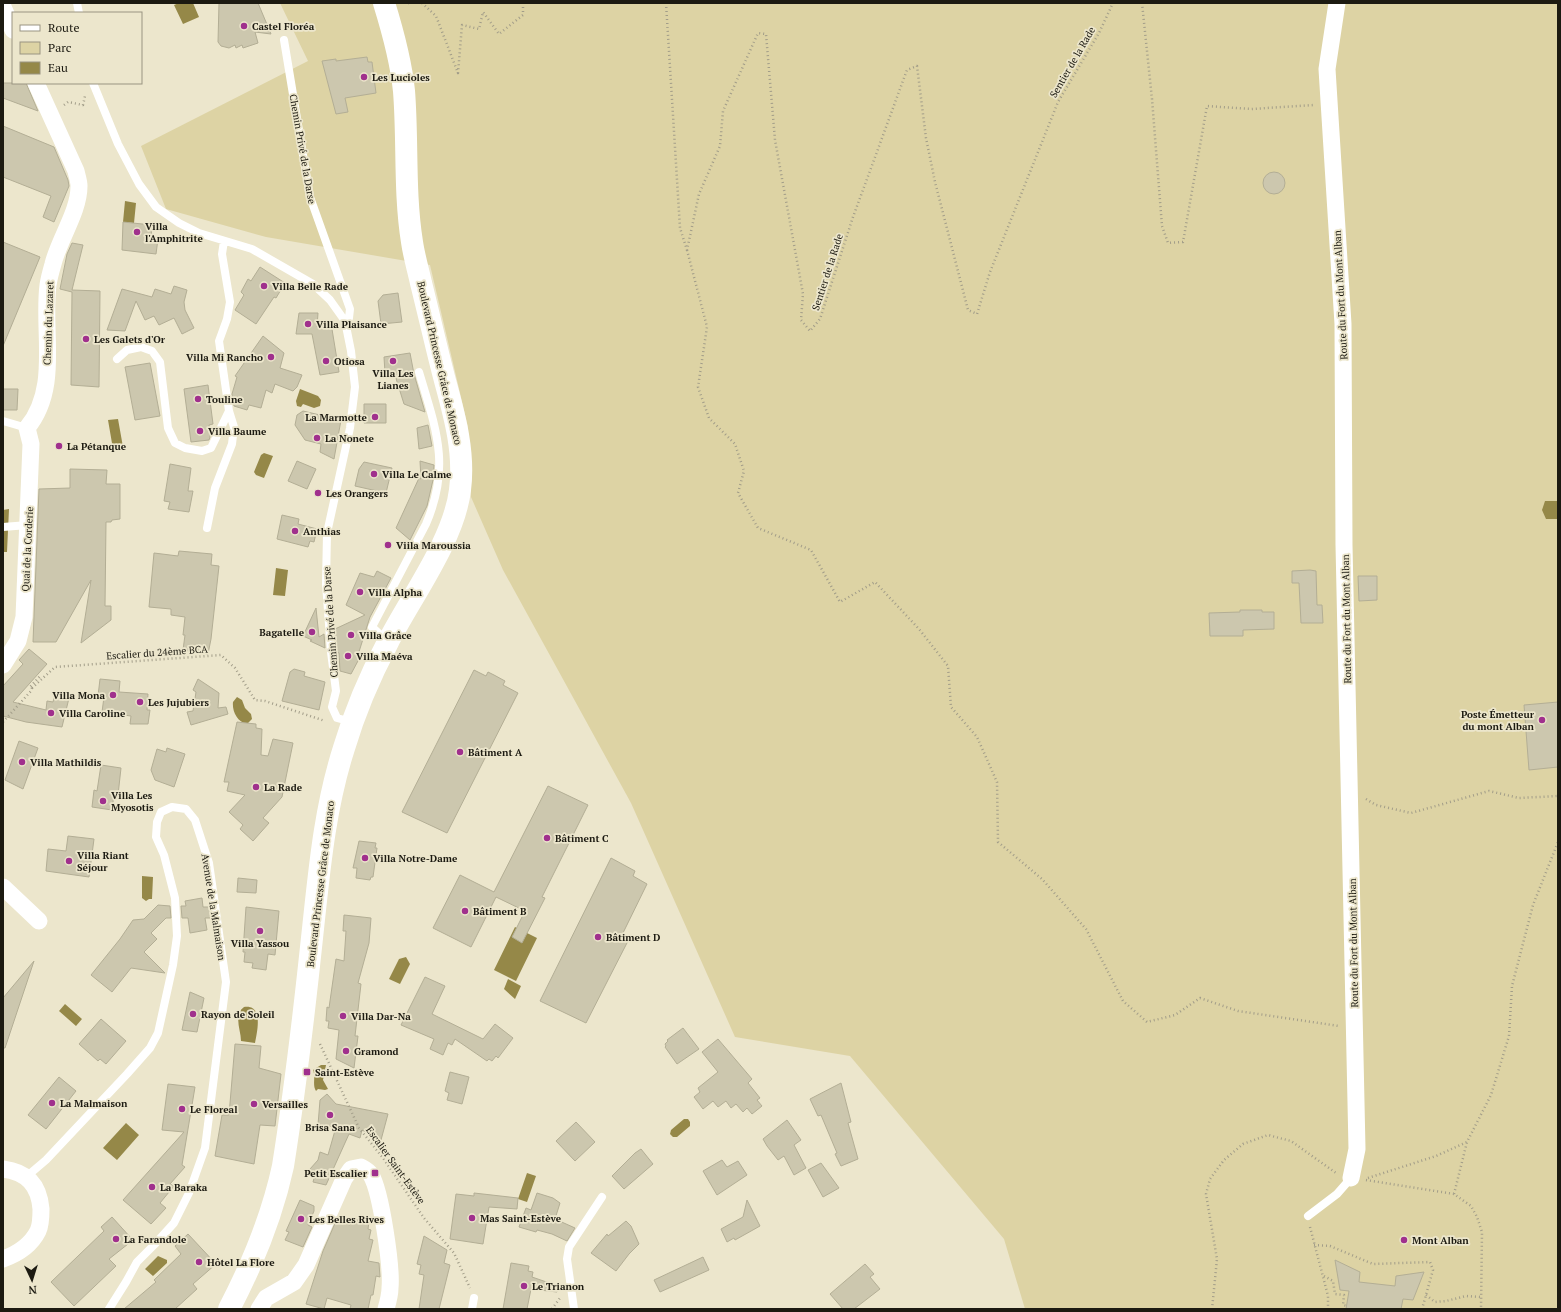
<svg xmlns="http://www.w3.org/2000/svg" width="1561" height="1312" font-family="'PT Serif',serif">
<rect width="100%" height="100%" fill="#ece6cc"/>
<path fill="#ddd3a4" d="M280,3h1278v1306h-533l-21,-70 -154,-183 -115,-19 -104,-234 -128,-233 -32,-73 -3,-70 -38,-162 -164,-28 -100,-28 -25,-63 167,-85z"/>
<path fill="#958848" d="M179,3h14l6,14 -16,7 -9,-19z
M125,201l11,2 -2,20 -11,-1z
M300,389l18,7 3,4 -1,6 -6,2 -11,-4 -2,3 -4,-1 -1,-5z
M118,419l5,28 -10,2 -5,-29z
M264,453l9,3 -9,22 -8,-3 -2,-3 7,-17z
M1545,501h13v18h-12l-4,-9z
M9,509l-2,43h-4v-42z
M276,568l12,2 -3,26 -12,-1z
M237,697l5,3 3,8 6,6 1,5 -5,5c-10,-2 -15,-13 -14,-22z
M142,876l11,1 -1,22h-3l-3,2 -4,-3z
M515,927l22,11 -21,43 -22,-11z
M406,957l4,7 -10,20 -11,-5 10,-20z
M508,979l13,7 -6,13 -11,-10z
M65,1004l17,15 -6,7 -17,-15z
M244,1007c20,-3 13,25 11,36l-14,-2c0,-11 -8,-26 3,-34z
M321,1065h5l-3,15 5,9 -3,1 -7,-1 -2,2c-4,-6 0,-14 -3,-21z
M684,1119h4l2,3v4l-13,11h-4l-3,-3 1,-4z
M126,1123l13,12 -22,25 -14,-12z
M527,1173l9,3 -9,26 -9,-3z
M158,1256l9,4v3l-14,13 -8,-7z"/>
<path fill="#ccc7ae" stroke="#b3ae95" d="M219,3h39l13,31 -16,-2 3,11 -15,5 -1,-3 -6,3 -1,-3 -6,3 -8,-2 -3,-4z
M367,57l1,5h4l4,31 -31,5 3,14 -12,2 -14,-53 14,-2v2z
M3,83h23l12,28 -35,-13z
M3,126l51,21 14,33 1,6 -15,36 -11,-5 8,-21 -48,-19z
M1263 183a11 11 0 1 1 22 0a11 11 0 1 1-22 0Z
M123,222l29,3 -1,13 7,1 -2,15 -34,-4z
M3,242l37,15 -37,89z
M72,243l11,2 -11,45 28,1 -1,96 -28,-2 1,-93 -12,-3 7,-35z
M260,267l25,16 -9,15 -2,-1 -18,27 -21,-14 9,-15 -3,-3 7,-13 3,2z
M174,286l13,4 -3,12 1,8 9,18 -12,6 -8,-16 -15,7 -5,-9 -9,4 -9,-19 -11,30 -18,-1 15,-41 30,8 3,-8 16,5z
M398,293l4,29 -21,2 -3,-23 5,-6z
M299,313h19l-1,14 14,-4 8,49 -19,3 -8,-41h-16z
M263,336l21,17 -4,15 22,7 -5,12 -4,4 -18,-7 -3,9 -6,-3 -5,18 -12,-3 -2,5 -13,-4 -2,-12 5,-17 -2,-1z
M410,353l4,21 11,38 -21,-8 -10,-32 -9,1 -1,-16z
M150,363l10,53 -25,4 -10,-53z
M208,385l5,39 -4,1 1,12 -1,3 -18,2 -7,-53z
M3,389h15l-1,21h-14z
M364,404h22v19h-22z
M303,411l38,9 -7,39 -14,-7 1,-8 -16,-4 -10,-15 2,-10z
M428,425l4,21 -13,3 -2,-21z
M297,461l19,8 -9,20 -19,-8z
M420,461l14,4 -1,15 -6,26 -17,34 -14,-12 23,-50 2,1z
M364,462l28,6 -6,25 -31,-7 4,-17z
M170,464l21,4 -3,23h5l-4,21 -21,-3 2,-7 -6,-1z
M70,469l37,1 -1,14h14v35l-8,1 -1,2h-5l-1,84h6v14l-30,23 10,-63 -35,62h-23l6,-153 31,-1z
M282,515l17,4 -1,5 19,5 -3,13 -4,-1 -2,6 -31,-8z
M179,551l33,3 -1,11 8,1 -8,73 -3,15 -25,-4 2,-15h-2l2,-18 -14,-2v-6l-22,-2 5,-54 24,3z
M1310,570l6,1 1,34h5l1,18h-22l-2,-40h-7v-12z
M377,571l14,7 -21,39 -13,41 2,1 -8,15 -11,-3 -1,-18 -3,-2 -1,-22 30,-14 -19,-10 14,-32 14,4z
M1358,576h19v24l-18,1z
M316,608l3,29 5,-3 1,14 -15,-7 2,-1 -9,-4z
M1240,610h22v2h12v17l-31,1v6h-33l-1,-23 31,-1z
M29,649l18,15 -34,38 33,8 1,-9 6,1 2,-8 14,4 -7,29 -36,-5 -23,-6v-30l20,-22 -4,-4z
M294,669l11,3 -1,4 21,6 -6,28 -37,-9 8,-29z
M474,670l12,6 2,-4 6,3 11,6 -2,4 15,8 -71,140 -45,-21z
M100,679l20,2 -1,11 29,2 -1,16h3l-2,14h-18l1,-8 -29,-4 2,-15 -6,-1z
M198,679l21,14 -1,15 8,-1 2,7 -37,11 -4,-13 6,-1 3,-19 -3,-2z
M1558,702v65l-29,3 -5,-65z
M237,722l19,2v4l6,1 -1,26 7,1 5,-17 20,4 -11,54 -19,21 6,5 -16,18 -13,-12 3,-4 -14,-13 16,-17 -18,-4 2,-9h-5z
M19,741l19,7 -15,41 -18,-9z
M167,748l18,6 -11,33 -19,-7 -4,-10 6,-21 9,3z
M101,765l20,3 -3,27 -4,-1 -2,16 -20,-3 2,-17 3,1z
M548,786l40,19 -46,92 3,1 -23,45 -10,-6 13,-26 -29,-14 -25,50 -38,-19 27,-53 34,17z
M68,836l26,3 -5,38 -43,-6 2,-22 18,2z
M359,841l17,2 -1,5h2l-4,29h-2l-1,3 -14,-2 1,-10h-4z
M611,858l24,13 -2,5 14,8 -25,51 7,4 -43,84 -46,-22z
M238,878l19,2 -1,13 -19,-1z
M202,898l1,9h7l1,11h-6l2,12 -17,3 -2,-15h-6l-1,-12h5l-1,-5z
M158,905l12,1 1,12h-5l-15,15 6,6 -13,13 21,21 -34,-5 -19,24 -21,-17 29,-36 13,-19 11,-1z
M246,907l33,4 -4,44 -7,-1 -2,16 -14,-2 1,-5 -9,-1 1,-10h-2z
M344,915l27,3 -2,25 -11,40 3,1 -6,52h3l-4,32 -18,-9 3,-29 -11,-2 1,-7h-3l1,-14 2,1 7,-49 8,2 2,-30h-3z
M34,961l-29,87h-2v-50z
M425,977l20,9 -13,28 51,25 12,-15 18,14 -15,20 -2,-2 -4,5 -3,-2 -2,2 -32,-22 -3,6 -4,-2 -5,12 -13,-6 4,-10 -33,-14z
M190,992l14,6 -7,34 -15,-2z
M101,1019l25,22 -20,23 -6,-5 -2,2 -19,-17z
M683,1028l16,21 -22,15 -12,-17 1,-1 -1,-2 3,-3 -1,-1z
M718,1039l34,40 -4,4 12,15 -3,2 5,6 -10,8 -5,-6 -4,4 -7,-8 -5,4 -5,-7 -8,6 -5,-6 -10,8 -9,-12 6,-5 -2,-4 20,-16 -16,-20z
M235,1044l26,2 -2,22 22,6 -6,52 -15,-1 -6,39 -39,-8 7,-41h7z
M450,1072l19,5 -7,27 -15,-4 2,-7 -4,-2z
M59,1077l17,14 -30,38 -18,-14z
M841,1083l10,39 -3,1 10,36 -17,7 -6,-12 2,-1 -16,-38 -3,1 -8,-17z
M168,1084l27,3 -13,78 3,2 -15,17 4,2 -14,17 6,5 -15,16 -28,-24 61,-68 -22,-2z
M327,1094l9,10 52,10 -7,26 -19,-10 -2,8 -11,-4 -23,51 -13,-3 2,-7 -5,-6 8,-9 2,-8 8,3 8,-28 -18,-2 2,-25z
M787,1120l14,20 -7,5 12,23 -12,7 -10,-19 -6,4 -11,-14 -4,-7z
M576,1122l19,20 -20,19 -19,-20z
M641,1149l12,15 -29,25 -12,-13 23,-23z
M722,1160l5,7 11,-6 9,14 -30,20 -14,-24z
M821,1163l18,25 -16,9 -15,-27z
M474,1193l44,5 -1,11 -28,-2 -6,37 -33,-5 6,-45 18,2z
M537,1193l16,5 7,5 -5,16 20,9 -8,13 -15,-7 -15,-4 -1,2 -17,-5 7,-19 5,2z
M300,1200l14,6v5l-6,14 4,2 -9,20 -18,-7 4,-8 -3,-1z
M747,1200l13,26 -25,14 -1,-2 -7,4 -6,-13 22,-12z
M112,1217l19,21 -5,5 2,1 -19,15 7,7 -42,40 -23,-24 53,-51 -3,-4z
M352,1219l17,3 -1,7 3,1 -2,9 4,1 -5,21 11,2 1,14 -4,-1 -3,19h-2l-3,14h-18l1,-4 -24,-7 -3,11 -18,-5 17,-53 13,-30 14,4z
M626,1221l5,5 8,18 -10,10 -13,17 -25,-18 16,-19 1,2z
M188,1234l28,30 -23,20 4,5 -22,20h-51l32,-27 -2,-2 27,-26 -6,-8z
M424,1236l23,14 -3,13 6,2 -11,44h-20l5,-34 -5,-1 2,-9 -4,-1z
M703,1257l6,13 -49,22 -6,-12z
M1335,1260l25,12 -1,10 36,4 1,-10 28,-4 -11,28 -10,-1 -2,10h-55l3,-18 -9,-1z
M511,1263l18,3 -1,5 5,1 -1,5 26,9 -1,6 -26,-3 -4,20h-24z
M865,1264l9,10 -4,3 10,12 -26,20h-11l-13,-15z"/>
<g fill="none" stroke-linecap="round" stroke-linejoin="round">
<path stroke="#a29d89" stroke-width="2.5" stroke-dasharray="1 3" stroke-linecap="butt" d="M409,3l1,2 1,-2
M422,3l14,13 22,57 4,-48 17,4 4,-17 16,22 24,-19v-12
M666,3l14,225 7,22 12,-56 21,-48 3,-35 35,-78 8,1 9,106 28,154 -2,26 9,11 10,-12 33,-102 54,-147 10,-4 9,72 9,44 33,128 9,4 13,-42 68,-170 41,-69 14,-30
M1142,3l10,96 10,127 6,17 15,-1 24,-136 44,3 63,-4
M64,105l4,-3 15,3 2,-9
M687,250l20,77 -9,60 11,31 26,26 9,27 -6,22 20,35 53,22 29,52 35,-20 44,47 29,37 3,41 26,30 20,45 1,60 44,37 44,50 37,72 24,21 28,-7 25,-17 38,13 101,15
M32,688l23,-21 166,-12 14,13 20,32 10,1 60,20
M3,722l28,-31 1,-3 -2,-1 11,-12
M1366,799l10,6 35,8 78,-22 30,7 39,-2
M320,1044l39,84 24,30 41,60 30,35 16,35
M1368,1178l68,-22 31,-14 24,-47 18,-59 3,-50 21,-81 25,-63
M1366,1180l88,14 17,12 6,11 5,15 -1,77
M1454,1194l13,-52
M1310,1227l18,69v13
M1314,1245l16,1 43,18 57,-2 3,8 -11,39
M1324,1276l9,5 2,13 9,1 -1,10 4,1
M1426,1295l9,7 11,-1 20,-5 15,1
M552,1309l8,-11
M1212,1309l5,-50 -11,-65 4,-15 14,-19 19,-16 25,-9 23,6 45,32"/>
<path stroke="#fff" stroke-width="8" d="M77,3l2,10
M284,40l26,157 40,112 -1,9 -4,3
M93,83l25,61 21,40 17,23 23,16 20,10 53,16 61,35 17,16 15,21 6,30 4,36 -5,41 -23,105 -1,51 5,68 5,39 -4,16 5,11 15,4
M117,359l10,-9 14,-3 11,4 8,11 8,66 7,15 10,5 17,3 9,-3 18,-37
M3,421l24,7
M3,527l25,-2
M207,528l8,-40 17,-44 2,-17 -5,-16 -10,-70 8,-22 3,-17 -8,-48 2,-13
M387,641l-15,-14 54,-103c25,-58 10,-95 -7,-152
M26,1177l20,-17 81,-86 23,-26 8,-15 15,-68 4,-29 -2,-38 -11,-43 -8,-18 1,-15 4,-10 11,-5 14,2 9,11 14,43 17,119 -21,166 -16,45 -15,30 -19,21 -18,18 -11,20 -17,27
M1308,1216l29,-22 14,-16
M472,1309l2,-11
M574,1309l-7,-50 2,-12 33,-50"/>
<path stroke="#fff" stroke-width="17" d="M1337,3l-10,66 16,255 1,221 13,604 -6,29
M3,7l10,23
M3,665l15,-24 6,-24 7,-173 -4,-16c33,-40 15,-96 21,-143 1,-7 3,-14 5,-21 6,-25 26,-52 26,-78 0,-5 -2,-10 -3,-15l-40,-88
M3,887l36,34
M3,1169c24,3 36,16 38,40 0,7 0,16 -3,22 -7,14 -21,23 -35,28
M259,1309l7,-11 28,-16 12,-17 38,-86 7,-10 10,-2c4,2 8,4 10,8 10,17 21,92 19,113 0,7 -2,14 -4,21"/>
<path stroke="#fff" stroke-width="22" d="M229,1309c24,-46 43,-92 54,-143 12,-76 21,-152 29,-228 7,-64 12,-128 32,-190 11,-37 26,-72 44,-106 23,-45 66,-102 72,-152 5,-39 -6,-76 -16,-113 -8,-31 -15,-62 -23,-94 -3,-14 -7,-27 -9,-41 -8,-50 -4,-101 -8,-151 -3,-30 -11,-59 -20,-88"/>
</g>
<g fill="#a0308d" stroke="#ece6cc" stroke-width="1.5">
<circle cx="244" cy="26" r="4"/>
<circle cx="364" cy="77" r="4"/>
<circle cx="137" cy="232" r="4"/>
<circle cx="264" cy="286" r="4"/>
<circle cx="308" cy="324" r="4"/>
<circle cx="86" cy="339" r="4"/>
<circle cx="271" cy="357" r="4"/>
<circle cx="326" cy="361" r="4"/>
<circle cx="393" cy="361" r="4"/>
<circle cx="198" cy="399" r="4"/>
<circle cx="375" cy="417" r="4"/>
<circle cx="200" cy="431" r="4"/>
<circle cx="317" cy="438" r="4"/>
<circle cx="59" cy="446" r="4"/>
<circle cx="374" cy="474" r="4"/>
<circle cx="318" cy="493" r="4"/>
<circle cx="295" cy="531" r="4"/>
<circle cx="388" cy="545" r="4"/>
<circle cx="360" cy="592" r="4"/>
<circle cx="312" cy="632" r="4"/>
<circle cx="351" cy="635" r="4"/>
<circle cx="348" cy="656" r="4"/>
<circle cx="113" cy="695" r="4"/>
<circle cx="140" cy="702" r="4"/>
<circle cx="51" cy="713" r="4"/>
<circle cx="1542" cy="720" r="4"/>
<circle cx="460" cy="752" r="4"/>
<circle cx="22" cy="762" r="4"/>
<circle cx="256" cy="787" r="4"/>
<circle cx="103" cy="801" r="4"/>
<circle cx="547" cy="838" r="4"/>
<circle cx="365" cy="858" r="4"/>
<circle cx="69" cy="861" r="4"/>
<circle cx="465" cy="911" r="4"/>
<circle cx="260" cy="931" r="4"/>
<circle cx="598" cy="937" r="4"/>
<circle cx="193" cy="1014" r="4"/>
<circle cx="343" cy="1016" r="4"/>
<circle cx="346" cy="1051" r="4"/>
<rect x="303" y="1068" width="8" height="8" rx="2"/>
<circle cx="52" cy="1103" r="4"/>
<circle cx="254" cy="1104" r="4"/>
<circle cx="182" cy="1109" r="4"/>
<circle cx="330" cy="1115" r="4"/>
<rect x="371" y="1169" width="8" height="8" rx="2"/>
<circle cx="152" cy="1187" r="4"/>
<circle cx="472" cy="1218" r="4"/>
<circle cx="301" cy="1219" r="4"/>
<circle cx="116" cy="1239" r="4"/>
<circle cx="1404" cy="1240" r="4"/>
<circle cx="199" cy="1262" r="4"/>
<circle cx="524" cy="1286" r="4"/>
</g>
<g text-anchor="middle" stroke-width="3.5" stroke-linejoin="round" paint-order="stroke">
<g font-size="10" font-weight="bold" fill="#1c1a11" stroke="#ece6cc" text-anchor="start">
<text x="252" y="30">Castel Floréa</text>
<text x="372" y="81">Les Lucioles</text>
<text x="145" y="230">Villa<tspan x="145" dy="12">l'Amphitrite</tspan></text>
<text x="272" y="290">Villa Belle Rade</text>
<text x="316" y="328">Villa Plaisance</text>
<text x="94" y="343">Les Galets d'Or</text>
<text x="263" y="361" text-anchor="end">Villa Mi Rancho</text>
<text x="334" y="365">Otiosa</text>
<text x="393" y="377" text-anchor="middle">Villa Les<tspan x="393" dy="12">Lianes</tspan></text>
<text x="206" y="403">Touline</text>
<text x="367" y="421" text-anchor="end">La Marmotte</text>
<text x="208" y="435">Villa Baume</text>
<text x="325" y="442">La Nonete</text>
<text x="67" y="450">La Pétanque</text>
<text x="382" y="478">Villa Le Calme</text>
<text x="326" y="497">Les Orangers</text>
<text x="303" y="535">Anthias</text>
<text x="396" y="549">Viila Maroussia</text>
<text x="368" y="596">Villa Alpha</text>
<text x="304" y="636" text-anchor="end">Bagatelle</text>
<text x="359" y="639">Villa Grâce</text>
<text x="356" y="660">Villa Maéva</text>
<text x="105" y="699" text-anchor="end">Villa Mona</text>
<text x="148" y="706">Les Jujubiers</text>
<text x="59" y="717">Villa Caroline</text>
<text x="1534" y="718" text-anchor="end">Poste Émetteur<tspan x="1534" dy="12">du mont Alban</tspan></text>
<text x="468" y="756">Bâtiment A</text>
<text x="30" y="766">Villa Mathildis</text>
<text x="264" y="791">La Rade</text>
<text x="111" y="799">Villa Les<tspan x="111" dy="12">Myosotis</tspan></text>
<text x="555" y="842">Bâtiment C</text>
<text x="77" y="859">Villa Riant<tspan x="77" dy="12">Séjour</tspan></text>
<text x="373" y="862">Villa Notre-Dame</text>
<text x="473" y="915">Bâtiment B</text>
<text x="606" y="941">Bâtiment D</text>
<text x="260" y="947" text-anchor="middle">Villa Yassou</text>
<text x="201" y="1018">Rayon de Soleil</text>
<text x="351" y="1020">Villa Dar-Na</text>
<text x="354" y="1055">Gramond</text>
<text x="315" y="1076">Saint-Estève</text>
<text x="60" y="1107">La Malmaison</text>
<text x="262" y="1108">Versailles</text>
<text x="190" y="1113">Le Floreal</text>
<text x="330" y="1131" text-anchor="middle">Brisa Sana</text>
<text x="367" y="1177" text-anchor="end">Petit Escalier</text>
<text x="160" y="1191">La Baraka</text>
<text x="480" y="1222">Mas Saint-Estève</text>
<text x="309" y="1223">Les Belles Rives</text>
<text x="124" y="1243">La Farandole</text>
<text x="1412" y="1244">Mont Alban</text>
<text x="207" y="1266">Hôtel La Flore</text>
<text x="532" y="1290">Le Trianon</text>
</g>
<g font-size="10" fill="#1c1a11" stroke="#ece6cc">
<text transform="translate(1072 62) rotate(-60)" y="4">Sentier de la Rade</text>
<text transform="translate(303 149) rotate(80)" y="4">Chemin Privé de la Darse</text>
<text transform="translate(827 272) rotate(-72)" y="4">Sentier de la Rade</text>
<text transform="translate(1340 295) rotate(-93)" y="4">Route du Fort du Mont Alban</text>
<text transform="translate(48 323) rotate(-88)" y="4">Chemin du Lazaret</text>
<text transform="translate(440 363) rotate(77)" y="4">Boulevard Princesse Grâce de Monaco</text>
<text transform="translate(27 549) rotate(-87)" y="4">Quai de la Corderie</text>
<text transform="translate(1346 619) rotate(-91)" y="4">Route du Fort du Mont Alban</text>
<text transform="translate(330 622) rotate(-94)" y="4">Chemin Privé de la Darse</text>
<text transform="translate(157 652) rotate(-4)" y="4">Escalier du 24ème BCA</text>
<text transform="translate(320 884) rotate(-83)" y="4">Boulevard Princesse Grâce de Monaco</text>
<text transform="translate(214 907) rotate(81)" y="4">Avenue de la Malmaison</text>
<text transform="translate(1353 943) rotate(-91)" y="4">Route du Fort du Mont Alban</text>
<text transform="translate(396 1165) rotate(54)" y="4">Escalier Saint-Estève</text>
</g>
</g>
<rect width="1561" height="1312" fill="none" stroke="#1c1a11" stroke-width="8"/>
<rect x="12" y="12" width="130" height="72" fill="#ece6cc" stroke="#999481"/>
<rect x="20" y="25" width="20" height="6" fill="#ffffff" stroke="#999481"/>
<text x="48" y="32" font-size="12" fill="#1c1a11">Route</text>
<rect x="20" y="42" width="20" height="12" fill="#ddd3a4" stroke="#999481"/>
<text x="48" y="52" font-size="12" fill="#1c1a11">Parc</text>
<rect x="20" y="62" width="20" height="12" fill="#958848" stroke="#999481"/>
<text x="48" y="72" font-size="12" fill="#1c1a11">Eau</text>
<g transform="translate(32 1280) rotate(176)" stroke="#ece6cc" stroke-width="3" paint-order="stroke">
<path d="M0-3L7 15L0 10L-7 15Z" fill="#1c1a11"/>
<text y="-6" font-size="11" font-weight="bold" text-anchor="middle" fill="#1c1a11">N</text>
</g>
</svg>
